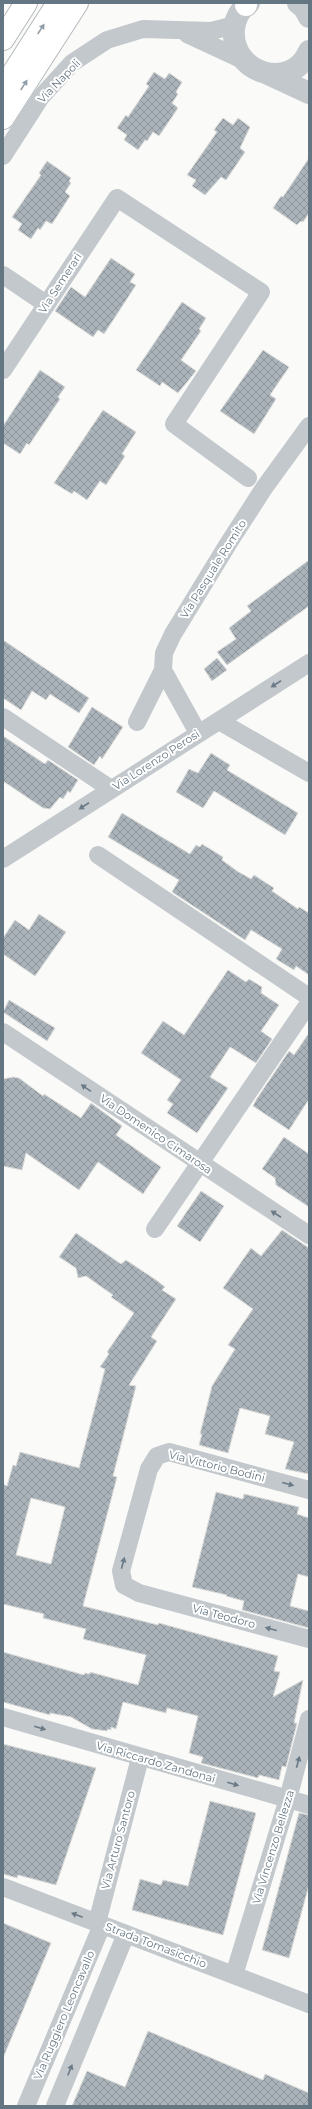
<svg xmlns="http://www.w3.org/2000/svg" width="312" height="2109" font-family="Montserrat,sans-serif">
<defs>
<pattern id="building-cross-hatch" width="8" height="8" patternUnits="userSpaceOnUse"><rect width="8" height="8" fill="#aab3b9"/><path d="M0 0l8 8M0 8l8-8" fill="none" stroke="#8e969c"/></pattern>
</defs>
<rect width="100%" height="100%" fill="#fafaf8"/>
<path fill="url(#building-cross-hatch)" stroke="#dcdcda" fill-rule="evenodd" d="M154,72l11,7 4,-6 13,9 -6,10 2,2 -6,9 6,5 -19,28 -6,-4 -6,9 -2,-1 -7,10 -14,-10 3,-5 -10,-7 9,-13 2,2 21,-31 -3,-2z
M223,118l10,7 5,-7 12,9 -10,21 5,4 -19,28 -5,-3 -16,18 -13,-9 4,-6 -9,-5 30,-43 -3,-2z
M309,158v55l-6,9 -2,-1 -4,4 -24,-17 8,-12 2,1z
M47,161l24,17 -2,3 2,2 -6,9 5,4 -18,28 -6,-3 -6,9 -2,-2 -7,11 -13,-9 4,-6 -10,-7 29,-42 -2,-2z
M111,258l24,16 -5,8 6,3 -32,49 -6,-4 -5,7 -38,-26 16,-24 14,10z
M182,302l24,16 -7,11 2,2 -20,29 15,11 -18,22 -16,-11 -2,4 -24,-16z
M263,350l26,17 -19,28 6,4 -22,35 -34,-23z
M40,370l25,17 -7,10 2,2 -31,46 -2,-2 -7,11 -17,-11v-17z
M103,410l33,22 -14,22 3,2 -19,29 -6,-4 -13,19 -13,-9 -2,3 -18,-11z
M309,560v46l-82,59 -10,-13 19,-13 -7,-11 22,-17 -4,-5z
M3,640l86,58 -10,15 -29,-19 -4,6 -14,-9 -11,19 -18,-12z
M217,658l10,12 -15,11 -8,-12z
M92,707l31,20 -21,32 -2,-3 -6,9 -26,-18z
M3,736l42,28 3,-4 30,20 -8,13 -2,-2 -5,8 -3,-2 -10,12 -7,-1 -40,-27z
M211,753l19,12 -3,5 71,43 -13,22 -71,-44 -11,17 -27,-16 13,-23 9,4z
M122,813l68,41 6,-9 4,2 2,-3 21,13 -1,3 15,11 14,8 3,-4 20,13 -2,3 26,18 1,-2 10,6v62l-13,-9 -2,4 -18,-11 6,-10 -31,-19 -6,10 -73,-48 7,-12 -71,-43z
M39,914l27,18 -31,44 -32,-22v-16l12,-18 14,10z
M228,970l18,12 3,-3 13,8 -1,6 18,12 -18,26 11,8 -16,24 -26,-16 -20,30 18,11 -31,45 -30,-20 6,-9 -6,-4 14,-20 -40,-27 22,-32 21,14z
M9,1000l46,28 -8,13 -44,-29z
M309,1033v66l-20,31 -36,-24 3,-6 33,-49 5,4z
M13,1077l6,1 24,18 1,-2 37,24 10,-15 31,23 -6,9 45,32 -18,27 -45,-32 -19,28 -53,-37 -4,17 -19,-4v-87z
M284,1137l25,17v53l-33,-22 -1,-7 -13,-9z
M201,1191l23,15 -24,36 -23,-16z
M282,1230l27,18v226l-24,-5 9,-27 -29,-8 5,-18 -30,-8 -12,45 -29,-8 3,-11h-2l12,-48 23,-37 -7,-4 25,-36 -30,-21 28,-40 10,8z
M76,1233l45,31 5,-4 30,20 9,7 -3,3 14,9 -25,38 6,4 -28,44 7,1 -23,90 4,1 -34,129 75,19 1,-2 119,33 -4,15 6,1 -7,25 30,-17 -9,43h3l-11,44 -4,-1 -3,14 -20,-5 -1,3 -57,-15 2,-6 -14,-4 9,-37 -31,-8 -1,5 -43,-11 -7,27 -5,-2v3l-3,-1 -1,2 -15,-2 -21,-12 -21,-4v2l-47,-13v-50l81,23 1,-2 5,1v-2l48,13 8,-30 -63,-16 3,-10 -43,-11 1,-4 -41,-10v-120l4,2 6,-21 3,1 4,-14 59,16 26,-99 -5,-2 9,-13 -2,-2 27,-39 -23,-16 2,-2 -27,-19 -8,2 -2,-10 -17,-11zM31,1498l34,9 -14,57 -35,-9z
M216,1492l27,7 1,-5 55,13 -2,7 12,4v59l-11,-3 -8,32 19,5v17l-67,-18 2,-9 -18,-5 1,-1 -35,-8z
M3,1744l93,24 -40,117 -38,-10 -1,3 -14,-4z
M210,1801l46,12 -33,122 -91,-25 8,-31 21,6 2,-5 25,6z
M299,1813l10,2v70l-20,73 -27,-8z
M3,1923l48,20 -48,115z
M148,2031l115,49 2,-6 44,19v13h-237l15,-35 38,16z"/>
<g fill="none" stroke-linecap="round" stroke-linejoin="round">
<g stroke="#b4b9bd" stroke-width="24">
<path id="trunk" d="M246,3v2
M3,39l23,-36
M3,89l55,-86
M3,118l74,-115"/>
</g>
<path stroke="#c3c8cc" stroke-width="18" d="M187,34l56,26
M3,156l38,-59 31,-34 35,-23 36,-11 68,2 24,-6
M3,275l43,29
M3,370l114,-172 144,94 -87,132 74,54
M163,670l35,63
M3,717l108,72
M219,721l90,52
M137,722l26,-52 1,-17 9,-19 55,-90 36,-56 45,-62
M98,855l211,142
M3,859l306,-196
M3,1032l306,203
M155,1229l154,-226
M309,1490l-140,-38 -12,4 -8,13 -28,102 3,14 15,8 170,46
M3,1717l306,88
M3,1887l306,117
M97,1923l43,-165
M234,1975l54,-176 21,-80
M26,2106l76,-181
M55,2106l71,-172"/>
<path stroke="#c3c8cc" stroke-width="22" d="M249,3c-9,6 -14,16 -15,26 -4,45 58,63 75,22
M298,3l6,5 5,9
M266,73l43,20"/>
<use href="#trunk" stroke="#fff" stroke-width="22"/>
</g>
<defs><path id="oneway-solid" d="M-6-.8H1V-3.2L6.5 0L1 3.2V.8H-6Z"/></defs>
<g fill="#939fa8">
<use href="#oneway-solid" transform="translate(41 29) rotate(-57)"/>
<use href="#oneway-solid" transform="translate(24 85) rotate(-57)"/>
</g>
<g fill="#6a7a87">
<use href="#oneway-solid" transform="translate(276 684) rotate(147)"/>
<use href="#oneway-solid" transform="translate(84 806) rotate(147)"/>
<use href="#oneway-solid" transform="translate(86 1088) rotate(-146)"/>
<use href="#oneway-solid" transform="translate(276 1214) rotate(-147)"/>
<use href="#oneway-solid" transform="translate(288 1484) rotate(15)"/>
<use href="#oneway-solid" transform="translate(123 1563) rotate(-75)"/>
<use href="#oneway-solid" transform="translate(271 1629) rotate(-165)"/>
<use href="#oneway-solid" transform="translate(40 1728) rotate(16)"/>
<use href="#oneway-solid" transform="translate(298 1762) rotate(-75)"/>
<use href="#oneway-solid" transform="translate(233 1784) rotate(16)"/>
<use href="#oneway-solid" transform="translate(77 1915) rotate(-159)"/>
<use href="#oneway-solid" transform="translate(70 2070) rotate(-68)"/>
</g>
<g text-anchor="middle" stroke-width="4" stroke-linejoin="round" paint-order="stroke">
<g font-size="11" fill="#657683" stroke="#fff">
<text transform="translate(59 81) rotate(-46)" y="4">Via Napoli</text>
<text transform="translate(60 283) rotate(-57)" y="4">Via Semerari</text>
<text transform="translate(213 569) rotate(-58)" y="4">Via Pasquale Romito</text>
<text transform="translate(156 760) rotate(-33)" y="4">Via Lorenzo Perosi</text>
<text transform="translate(156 1134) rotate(34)" y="4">Via Domenico Cimarosa</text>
<text transform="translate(217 1466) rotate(14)" y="4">Via Vittorio Bodini</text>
<text transform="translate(224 1616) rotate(15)" y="4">Via Teodoro</text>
<text transform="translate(156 1762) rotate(16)" y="4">Via Riccardo Zandonai</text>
<text transform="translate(118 1840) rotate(-75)" y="4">Via Arturo Santoro</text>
<text transform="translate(273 1847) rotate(-73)" y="4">Via Vincenzo Bellezza</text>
<text transform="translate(156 1945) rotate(21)" y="4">Strada Tomasicchio</text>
<text transform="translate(64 2015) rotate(-67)" y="4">Via Ruggiero Leoncavallo</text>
</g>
</g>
<rect width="312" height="2109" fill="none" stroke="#657683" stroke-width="8"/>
</svg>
